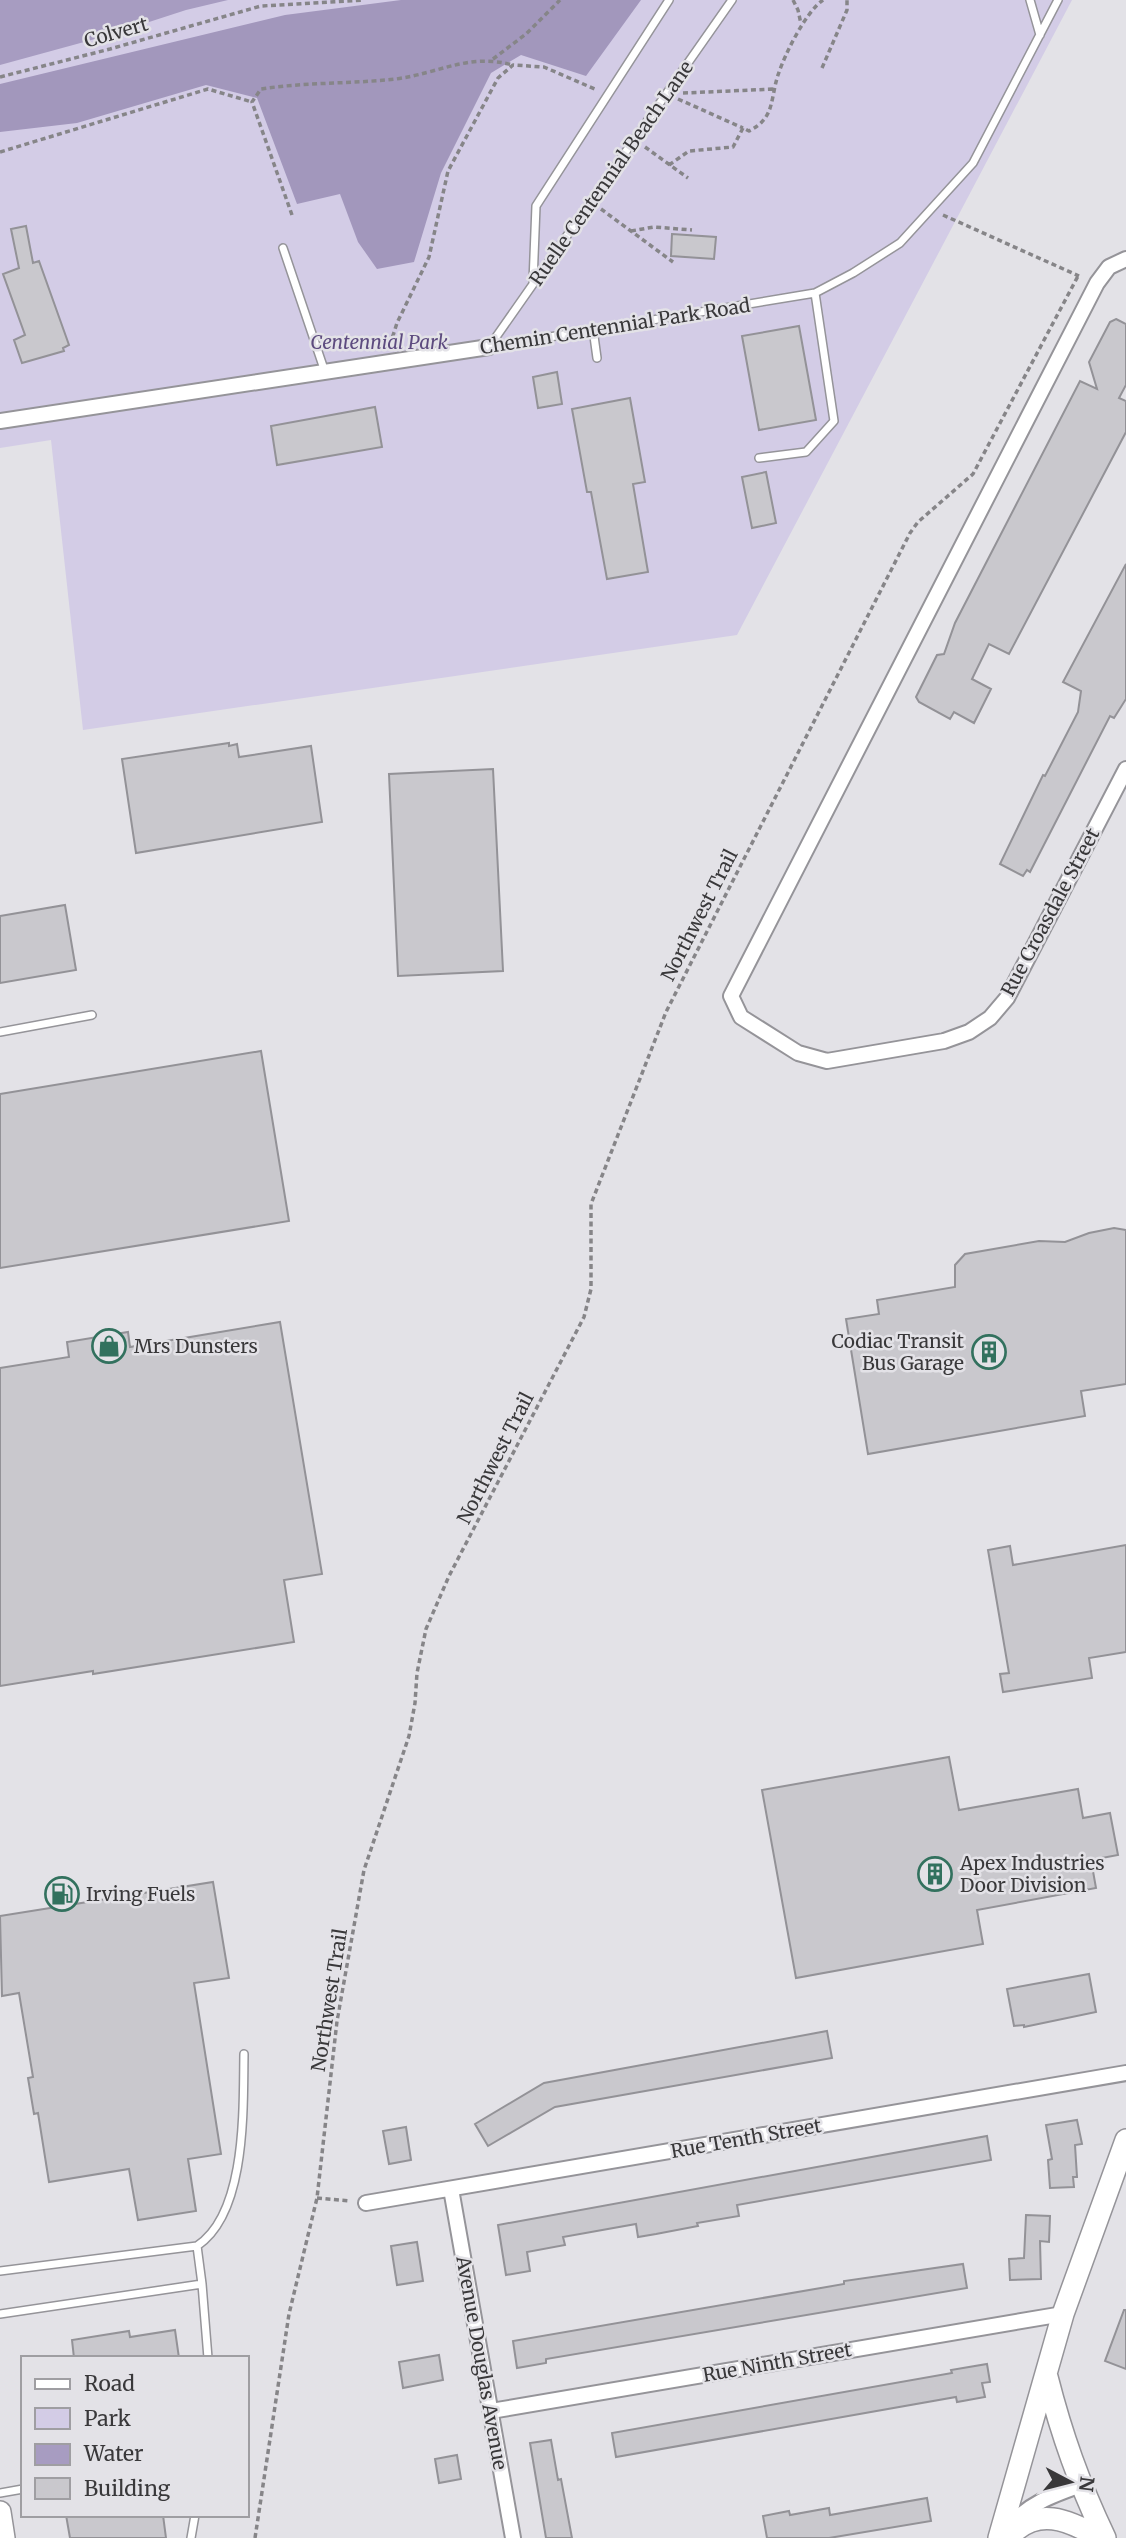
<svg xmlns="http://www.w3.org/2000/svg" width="1126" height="2538" font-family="Merriweather,serif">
<rect width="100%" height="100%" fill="#e3e2e7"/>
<path fill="#d3cce6" d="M0,0h1072l-335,635 -654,95 -32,-290 -51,8z"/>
<path fill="#a297bc" d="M401,0h240l-55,76 -65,-21 -30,18 -50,100 -27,89 -37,7 -19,-27 -18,-48 -43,10 -40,-106 -51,-13 -129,38 -77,9v-48l285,-69z"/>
<path fill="#a79cc1" d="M0,0h228l-42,10 -80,26 -106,29z"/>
<path fill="#c9c8cd" stroke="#939297" stroke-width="2" d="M26,226l7,37 6,-2 30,84 -6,3 1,3 -42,12 -8,-23 11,-5 -22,-61 16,-6 -8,-39z
M672,234l44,3 -2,22 -43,-3z
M1116,319l10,5v61l-7,13 7,3v31l-117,222 -20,-10 -17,35 19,10 -17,34 -20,-11 -4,7 -31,-17 -3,-5 21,-42 7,-1 11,-31 125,-242 17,8 -8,-27 21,-40z
M799,326l17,94 -57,10 -17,-94z
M557,372l5,32 -24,4 -5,-31z
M630,398l15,84 -12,2 15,88 -41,7 -16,-87h-4l-15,-83z
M375,407l7,40 -105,18 -6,-39z
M766,472l10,51 -24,5 -10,-51z
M1126,564v135l-12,19 -4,-2 -80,156 -3,-2 -4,6 -23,-12 43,-89 2,1 33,-64 3,-21 -18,-9z
M229,743v3l8,-2 2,13 72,-11 11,76 -186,31 -14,-94z
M493,769l10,202 -105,5 -9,-202z
M65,905l11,65 -76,13v-67z
M261,1051l28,170 -289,47v-174z
M1114,1228l12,2v154l-45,7 4,25 -217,38 -22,-135 33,-5 -2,-14 78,-13v-22l10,-11 74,-13 26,1 24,-9z
M280,1322l42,252 -38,6 10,62 -201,32v-3l-93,15v-318l69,-11 -2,-15 61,-10 2,15z
M1126,1545v107l-37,6 3,20 -89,14 -3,-18 9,-1 -21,-123 22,-4 3,19z
M949,1757l10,53 119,-21 5,29 27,-5 8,42 -27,5 5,28 -119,22 6,34 -187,34 -34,-188z
M213,1882l16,96 -35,5 27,171 -33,5 8,52 -58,9 -9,-51 -80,13 -11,-69 -4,1 -6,-36 5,-1 -14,-84 -17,3 -2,-80z
M1089,1974l7,38 -72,15v-2l-10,1 -7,-37z
M827,2031l5,27 -277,49 -67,39 -13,-22 69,-41z
M1077,2120l5,24 -7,1 2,32h-4l1,10 -24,1 -2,-28 4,-1 -6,-34z
M406,2127l5,33 -22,4 -6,-33z
M987,2136l4,24 -254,45 2,11 -42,7 1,3 -42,8 -18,3 -2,-13 -73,13 2,8 -38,7 3,19 -24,4 -8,-50z
M1026,2215l24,1 -1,26 -9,-1 1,38 -31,1 -1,-21 15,-1z
M417,2242l6,39 -26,4 -6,-39z
M963,2264l4,24 -421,71v4l-29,5 -4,-27 331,-57v-3z
M1124,2310h2v59l-21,-8z
M175,2330l4,28h-105l-2,-18 57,-9 1,6z
M439,2355l4,25 -40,8 -4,-26z
M987,2364l3,18 -8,1 3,14 -28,5 -1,-5 -340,60 -4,-24 340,-60 -1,-3z
M551,2440l7,40 3,-1 11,59h-26l-16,-95z
M457,2455l4,24 -22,4 -4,-24z
M927,2498l4,23 -102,17h-62l-4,-22 26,-5 1,4 39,-7 1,7z
M66,2515h97l3,23h-96z"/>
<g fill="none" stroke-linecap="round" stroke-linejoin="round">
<g stroke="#959499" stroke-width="10">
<path id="service" d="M1030,0l10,35
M283,248l42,124
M533,282l3,-76 133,-206
M593,329l4,29
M489,347l326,-54 38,-20 47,-30 73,-80 85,-163
M489,347l243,-347
M759,458l47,-6 28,-31 -19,-128
M0,1032l92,-17
M197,2246c50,-33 46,-138 47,-192
M0,2271l197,-25 5,38
M0,2314l202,-30 6,74
M0,2493l23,-4
M191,2538l4,-23"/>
</g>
<g stroke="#959499" stroke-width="18">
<path id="minor" d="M1126,259l-17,8 -12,16 -366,713 10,21 57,36 29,8 117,-20 25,-9 21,-14 17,-20 119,-229
M0,421l489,-74
M451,2189l62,349
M366,2203l760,-130
M491,2411l572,-97
M1008,2528c19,-24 45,-33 73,-43"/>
</g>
<g stroke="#959499" stroke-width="24">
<path id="secondary" d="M1047,2377c15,59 32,106 58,161
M0,2512l4,26
M999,2538l64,-224 63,-174
M1008,2538c28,-33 61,-18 92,0"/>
</g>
<path stroke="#868588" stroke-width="3.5" stroke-dasharray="5 3.5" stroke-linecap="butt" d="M793,0l5,10 3,14
M493,59l33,-25 34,-34
M822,68l25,-58v-10
M0,77l110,-28 151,-43 103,-6
M683,93l92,-4
M678,99l65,29
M645,147l43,31
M0,152l208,-63 44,13
M669,165l20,-14 44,-4 10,-19 6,3c26,-13 21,-31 29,-56 7,-21 27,-62 45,-75
M601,209l72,53
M292,215l-40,-113 9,-13c45,-7 90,-5 135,-10 44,-6 72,-26 117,-14
M943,215l136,61
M631,231l23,-4 38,3
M390,345l7,-22 32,-66 19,-86 50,-93 15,-13 31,2 53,23
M317,2198l33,3
M255,2538l34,-224 28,-116 20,-177 27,-151 45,-134 6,-33 2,-30 9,-44 23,-53 135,-259 7,-28v-85l75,-192 244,-479 8,-11 55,-48 105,-198"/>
<use href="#service" stroke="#fff" stroke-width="7"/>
<use href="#minor" stroke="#fff" stroke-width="14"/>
<use href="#secondary" stroke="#fff" stroke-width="21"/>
</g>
<defs>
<g id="shop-ring" transform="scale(1.75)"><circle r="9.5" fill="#e3e2e7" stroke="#32715e" stroke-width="1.5"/><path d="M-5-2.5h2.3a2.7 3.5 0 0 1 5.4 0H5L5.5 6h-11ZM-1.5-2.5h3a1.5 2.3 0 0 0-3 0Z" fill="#32715e"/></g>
<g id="building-ring" transform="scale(1.75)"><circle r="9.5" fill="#e3e2e7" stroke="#32715e" stroke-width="1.5"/><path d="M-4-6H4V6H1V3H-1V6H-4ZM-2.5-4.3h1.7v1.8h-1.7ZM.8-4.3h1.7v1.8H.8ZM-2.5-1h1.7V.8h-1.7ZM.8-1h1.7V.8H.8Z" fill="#32715e"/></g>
<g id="fuel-ring" transform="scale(1.75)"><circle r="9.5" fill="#e3e2e7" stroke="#32715e" stroke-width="1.5"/><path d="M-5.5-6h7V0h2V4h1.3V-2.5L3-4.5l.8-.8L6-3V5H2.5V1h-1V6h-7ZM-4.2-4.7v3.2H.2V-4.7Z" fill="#32715e"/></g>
</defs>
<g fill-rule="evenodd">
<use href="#shop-ring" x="109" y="1346"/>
<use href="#building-ring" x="989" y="1352"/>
<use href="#building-ring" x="935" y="1874"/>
<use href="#fuel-ring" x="62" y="1894"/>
</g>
<g text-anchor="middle" stroke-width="5" stroke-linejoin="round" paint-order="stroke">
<g font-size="19" fill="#39383a" stroke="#e3e2e7">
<text transform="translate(116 32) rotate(-16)" y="7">Colvert</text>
<text transform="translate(611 173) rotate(-55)" y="7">Ruelle Centennial Beach Lane</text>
<text transform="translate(615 326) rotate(-9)" y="7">Chemin Centennial Park Road</text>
<text transform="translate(1050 912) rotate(-62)" y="7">Rue Croasdale Street</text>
<text transform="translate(699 915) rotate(-63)" y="7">Northwest Trail</text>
<text transform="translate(495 1458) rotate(-63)" y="7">Northwest Trail</text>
<text transform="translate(329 2000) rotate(-81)" y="7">Northwest Trail</text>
<text transform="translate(746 2138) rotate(-10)" y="7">Rue Tenth Street</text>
<text transform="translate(777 2362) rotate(-10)" y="7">Rue Ninth Street</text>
<text transform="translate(482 2363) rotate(80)" y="7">Avenue Douglas Avenue</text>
</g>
<g font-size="19" font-style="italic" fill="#5d4b7f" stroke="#e3e2e7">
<text x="379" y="349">Centennial Park</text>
</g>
<g font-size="19" fill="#39383a" stroke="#e3e2e7" text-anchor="start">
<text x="964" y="1348" text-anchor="end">Codiac Transit<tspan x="964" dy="22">Bus Garage</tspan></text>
<text x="134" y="1353">Mrs Dunsters</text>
<text x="960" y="1870">Apex Industries<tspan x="960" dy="22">Door Division</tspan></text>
<text x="86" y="1901">Irving Fuels</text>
</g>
</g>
<rect x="21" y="2356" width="228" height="161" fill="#e3e2e7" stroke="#9f9ea2" stroke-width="2"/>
<rect x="35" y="2379" width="35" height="10" fill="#ffffff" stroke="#9f9ea2" stroke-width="2"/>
<text x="84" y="2391" font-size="21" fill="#39383a">Road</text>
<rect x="35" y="2408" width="35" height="21" fill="#d3cce6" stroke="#9f9ea2" stroke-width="2"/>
<text x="84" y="2426" font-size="21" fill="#39383a">Park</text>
<rect x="35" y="2444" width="35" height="21" fill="#a79cc1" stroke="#9f9ea2" stroke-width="2"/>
<text x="84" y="2461" font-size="21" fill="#39383a">Water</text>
<rect x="35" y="2478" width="35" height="21" fill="#c9c8cd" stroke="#9f9ea2" stroke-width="2"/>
<text x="84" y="2496" font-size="21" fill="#39383a">Building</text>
<g transform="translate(1070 2482) rotate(97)" stroke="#e3e2e7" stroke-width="5" paint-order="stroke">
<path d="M0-5L12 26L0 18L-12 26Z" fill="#39383a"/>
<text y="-10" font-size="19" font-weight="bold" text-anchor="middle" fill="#39383a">N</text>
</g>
</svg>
